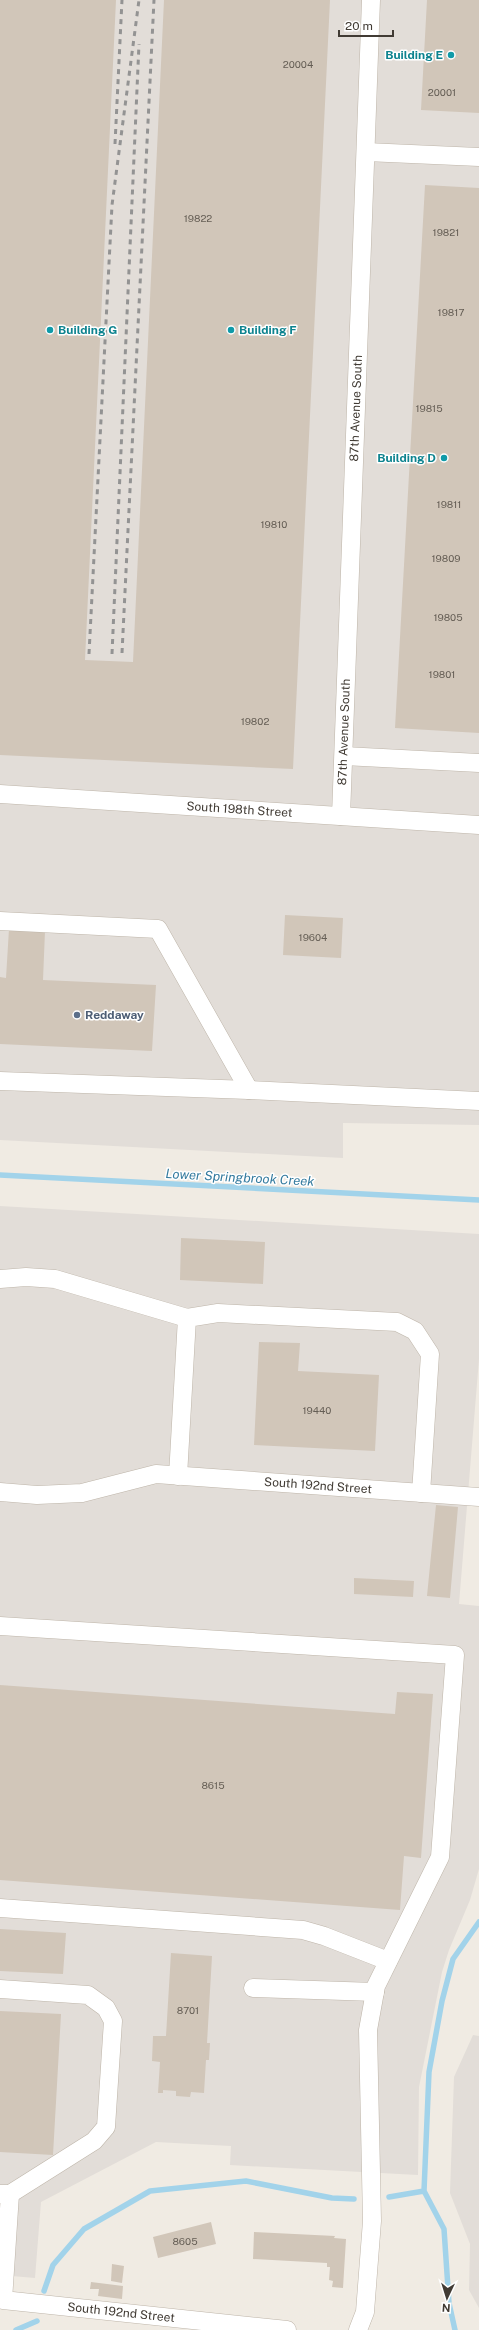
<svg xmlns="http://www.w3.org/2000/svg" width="479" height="2330" font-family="'Public Sans',sans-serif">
<rect width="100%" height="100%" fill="#f0ebe3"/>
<path fill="#e2ddd8" d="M0,0h479v1125l-136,-2v35l-343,-18z
M0,1206l479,28v125l-20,245 20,2v263l-9,31 -21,50 -7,22 -23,115 -1,88 -188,-10 1,-19 -75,-4 -115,60 -6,76 -35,-3z
M473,2035l6,1v272l-10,-18 1,-46 -20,-51 4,-116z"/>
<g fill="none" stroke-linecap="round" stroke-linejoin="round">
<path stroke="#a2d3ea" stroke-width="5.5" d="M0,1175l479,25
M389,2197l35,-6
M44,2291l9,-26 31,-36 66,-38 96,-10 86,17 22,1
M16,2330l21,-9
M455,2330l-6,-27 -5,-74 -20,-38 5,-119 13,-71 11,-42 26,-37"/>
</g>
<path fill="#d1c6b9" d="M0,0h116l-31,660 48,2 31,-662h166l-37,769 -293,-14z
M427,0h52v113l-58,-3z
M425,185l54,3v545l-84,-5z
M285,915l58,3 -2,40 -58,-3z
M9,929l36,2 -2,49 113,5 -4,66 -152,-7v-67l6,1z
M181,1238l84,4 -2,42 -83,-4z
M259,1342l41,1 -2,28 81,4 -4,76 -121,-6z
M436,1505l22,2 -8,91 -23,-2z
M354,1578l60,3 -1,16 -59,-3z
M0,1685l395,29 2,-22 36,2 -12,164 -17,-2 -4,54 -400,-30z
M0,1929l66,4 -3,41 -63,-3z
M171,1953l41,3 -5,87h3l-1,17h-3l-2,33 -13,-1 -1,5 -14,-1v-5l-13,-1v3h-5l2,-31 -8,-1 1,-25h13z
M0,2011l61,3 -8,141 -53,-3z
M211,2222l5,22 -58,14 -5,-21z
M254,2232l81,4 -1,2 12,1 -3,49 -11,-1 1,-6 -4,-1 1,-13h-3v-4l-74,-4z
M112,2264l12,2 -2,17 -11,-2z
M91,2282l32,4 -1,13 -24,-3 1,-7h-9z"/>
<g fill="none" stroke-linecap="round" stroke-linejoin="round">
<g stroke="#beb5a9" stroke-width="19">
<g id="minor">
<path d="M366,152l113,5"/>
<path d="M344,756l135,7"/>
<path id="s1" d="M0,794l479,31"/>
<path id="s2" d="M341,816l30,-816"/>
<path d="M0,921l158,8 91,161"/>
<path d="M0,1081l249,9 230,11"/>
<path d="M0,1279l26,-2 29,2 132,39"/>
<path d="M178,1476l9,-158 31,-5 179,9 18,9 15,23 -9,139"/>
<path id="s3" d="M0,1492l37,3 45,-2 74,-19 323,23"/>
<path d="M0,1626l455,29 -15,202 -64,129 -8,44 4,191 -7,91 -7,18"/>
<path d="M0,1908l303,22 21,6 64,25"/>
<path d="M253,1988l122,4"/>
<path d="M0,1989l88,6 18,13 7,13 -7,106 -12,14 -84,53h-10"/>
<path id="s4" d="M10,2194l-7,106 284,30"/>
</g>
</g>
<use href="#minor" stroke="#fff" stroke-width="18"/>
<path stroke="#939393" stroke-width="3" stroke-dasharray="5 5" stroke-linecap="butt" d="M115,144l7,-144
M122,653l32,-653
M89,654l23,-449 27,-205
M112,654l27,-610"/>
</g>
<g fill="#0f9aa8" stroke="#fff" stroke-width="1.5">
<circle cx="451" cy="55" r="4"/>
<circle cx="50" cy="330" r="4"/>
<circle cx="231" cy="330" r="4"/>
<circle cx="444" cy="458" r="4"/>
</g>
<circle fill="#5c6f8a" stroke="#fff" stroke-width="1.5" cx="77" cy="1015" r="4"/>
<g text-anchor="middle" stroke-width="3" stroke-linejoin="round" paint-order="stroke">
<g font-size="10" fill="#655e55">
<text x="298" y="68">20004</text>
<text x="442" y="96">20001</text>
<text x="198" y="222">19822</text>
<text x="446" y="236">19821</text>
<text x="451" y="316">19817</text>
<text x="429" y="412">19815</text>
<text x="449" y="508">19811</text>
<text x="274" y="528">19810</text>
<text x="446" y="562">19809</text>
<text x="448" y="621">19805</text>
<text x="442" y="678">19801</text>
<text x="255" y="725">19802</text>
<text x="313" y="941">19604</text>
<text x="317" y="1414">19440</text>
<text x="213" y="1789">8615</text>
<text x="188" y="2014">8701</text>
<text x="185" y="2245">8605</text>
</g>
<g font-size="12" font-weight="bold" fill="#0d838f" stroke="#fff" text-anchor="end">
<text x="443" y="59">Building E</text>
<text x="58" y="334" text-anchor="start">Building G</text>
<text x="239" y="334" text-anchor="start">Building F</text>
<text x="436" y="462">Building D</text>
</g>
<g font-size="12" fill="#413b34" stroke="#fff">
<text dy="4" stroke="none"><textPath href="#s2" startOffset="408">87th Avenue South</textPath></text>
<text dy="4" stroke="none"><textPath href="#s2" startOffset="84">87th Avenue South</textPath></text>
<text dy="4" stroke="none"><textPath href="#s1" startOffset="240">South 198th Street</textPath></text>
<text dy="4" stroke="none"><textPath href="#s3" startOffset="321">South 192nd Street</textPath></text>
<text dy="4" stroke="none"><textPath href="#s4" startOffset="225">South 192nd Street</textPath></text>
</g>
<g font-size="12" font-weight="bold" fill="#4e5e75" stroke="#fff" text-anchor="start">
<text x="85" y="1019">Reddaway</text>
</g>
<g font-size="13" font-style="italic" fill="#337a9e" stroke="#fff">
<text transform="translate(240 1177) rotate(3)" y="5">Lower Springbrook Creek</text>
</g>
</g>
<g transform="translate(447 2298) rotate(184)" stroke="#ffffff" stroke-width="3" paint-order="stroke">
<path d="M0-3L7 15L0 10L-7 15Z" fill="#413b34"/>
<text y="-6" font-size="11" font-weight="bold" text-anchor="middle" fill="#413b34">N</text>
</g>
<path d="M339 30v6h54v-6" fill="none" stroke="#413b34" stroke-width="2"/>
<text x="345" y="30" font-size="12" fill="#413b34" stroke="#ffffff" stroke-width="3" paint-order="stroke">20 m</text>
</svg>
